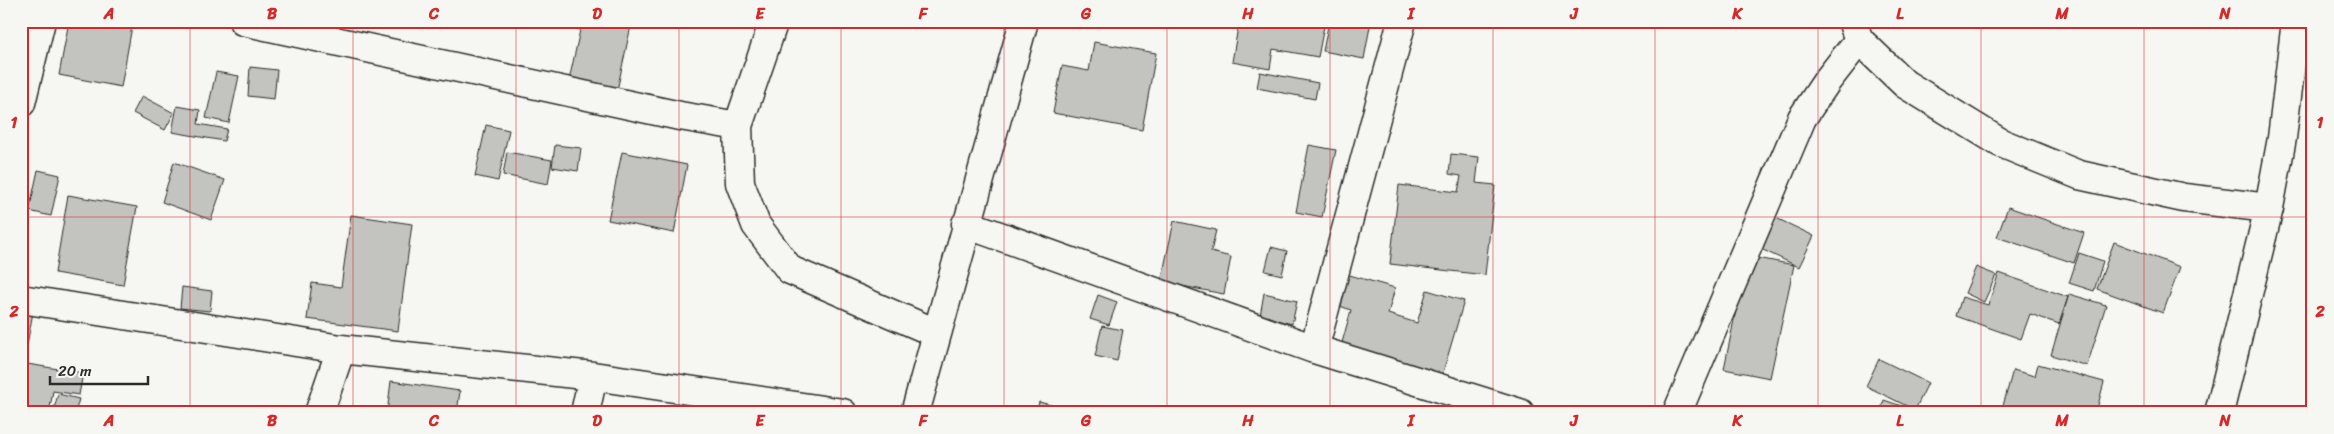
<svg xmlns="http://www.w3.org/2000/svg" width="2334" height="434" font-family="Sriracha,sans-serif">
<rect width="100%" height="100%" fill="#f6f6f2"/>
<filter id="ink" filterUnits="userSpaceOnUse"><feTurbulence type="fractalNoise" baseFrequency=".02" numOctaves="2"/><feDisplacementMap in="SourceGraphic" scale="10" xChannelSelector="R" yChannelSelector="G"/><feConvolveMatrix kernelMatrix="1 2 1 2 8 2 1 2 1" color-interpolation-filters="sRGB"/></filter>
<g filter="url(#ink)">
<path fill="#c3c3c0" stroke="#2b2b2b" d="M69,21h64l-12,66 -62,-12z
M582,21h50l-16,74 -48,-10z
M1239,21h86l-7,36 -45,-8 -3,20 -38,-7z
M1329,21h42l-7,38 -41,-8z
M1094,42l62,11 -14,77 -89,-17 9,-47 27,5z
M250,67l27,3 -3,29 -26,-3z
M216,72l23,4 -10,47 -23,-5z
M1260,72l58,11 -3,16 -58,-11z
M142,96l32,17 -9,17 -32,-17z
M177,106l23,4 -2,14 29,5 -3,12 -52,-9z
M486,125l23,5 -11,51 -23,-5z
M555,145l26,3 -3,23 -26,-4z
M1309,145l27,5 -14,67 -26,-5z
M507,152l45,8 -4,24 -45,-9z
M622,152l65,13 -13,68 -66,-13z
M1451,154l28,3 -3,26 19,2 -10,90 -95,-11 9,-79 59,7 3,-16 -12,-2z
M174,162l51,18 -14,40 -49,-18z
M38,170l22,5 -9,41 -22,-5z
M68,195l69,12 -14,78 -68,-12z
M2008,207l76,26 -10,30 -77,-26z
M351,215l61,9 -14,107 -91,-12 5,-36 29,4z
M1776,218l38,18 -15,31 -38,-18z
M1174,221l42,9 -5,22 20,5 -7,37 -63,-12z
M2114,242l66,25 -17,46 -66,-24z
M1271,247l16,4 -5,24 -17,-4z
M2079,253l24,8 -9,30 -25,-8z
M1747,256l47,9 -24,113 -46,-9z
M1976,267l20,8 -12,27 -19,-9z
M1999,273l69,24 -9,27 -29,-10 -9,25 -65,-23 6,-19 26,8z
M1346,274l49,14 -7,26 29,9 10,-33 37,11 -23,78 -101,-29 11,-40 -14,-5z
M182,287l30,4 -2,20 -30,-3z
M1264,293l33,8 -5,23 -32,-8z
M2069,294l37,11 -19,61 -36,-11z
M1098,295l19,7 -8,23 -19,-6z
M21,310l12,2 -6,33 -6,-1z
M1102,326l21,4 -6,31 -22,-5z
M1879,359l49,24 -13,27 -49,-24z
M21,363l62,10 -4,22 -26,-4 -4,22h-28z
M2038,364l66,18 -8,31h-95l12,-43 22,6z
M391,381l69,10 -3,22h-70z
M58,394l21,5 -4,14h-22z
M1884,400l29,10 -1,3h-32z
M1039,402l43,11h-46z"/>
<g fill="none" stroke-linecap="round" stroke-linejoin="round">
<g stroke="#2b2b2b" stroke-width="31">
<path id="minor" d="M243,21l437,95 58,10
M774,21l-36,105 2,57 16,42 34,45 146,63
M1852,21l7,19 46,44 96,59 78,32 105,23 85,10
M21,103l20,-82
M966,224l348,125 206,64
M21,299l320,50 252,27 250,37
M1314,349l88,-328
M319,413l22,-64
M585,413l8,-37
M915,413l109,-392
M1677,413l125,-295 25,-37 32,-41"/>
</g>
<g stroke="#2b2b2b" stroke-width="31">
<path id="major" d="M2219,413l50,-205 13,-70 14,-117"/>
</g>
<use href="#minor" stroke="#f6f6f2" stroke-width="28"/>
<use href="#major" stroke="#f6f6f2" stroke-width="28"/>
</g>
</g>
<path fill="none" stroke="#d62828" stroke-width="1" stroke-opacity="0.55" d="M190,21v392M353,21v392M516,21v392M679,21v392M841,21v392M1004,21v392M1167,21v392M1330,21v392M1493,21v392M1655,21v392M1818,21v392M1981,21v392M2144,21v392M21,217h2292"/>
<rect width="2334" height="434" fill="none" stroke="#f6f6f2" stroke-width="55"/>
<path d="M50 376v8h98v-8" fill="none" stroke="#2b2b2b" stroke-width="2.5"/>
<text x="58" y="376" font-size="15" fill="#2b2b2b" stroke="#f6f6f2" stroke-width="4" paint-order="stroke">20 m</text>
<rect x="28" y="28" width="2278" height="378" fill="none" stroke="#d62828" stroke-width="2"/>
<g font-size="16" text-anchor="middle" font-weight="bold" fill="#d62828">
<text x="109" y="19">A</text>
<text x="272" y="19">B</text>
<text x="434" y="19">C</text>
<text x="597" y="19">D</text>
<text x="760" y="19">E</text>
<text x="923" y="19">F</text>
<text x="1086" y="19">G</text>
<text x="1248" y="19">H</text>
<text x="1411" y="19">I</text>
<text x="1574" y="19">J</text>
<text x="1737" y="19">K</text>
<text x="1900" y="19">L</text>
<text x="2062" y="19">M</text>
<text x="2225" y="19">N</text>
<text x="14" y="128">1</text>
<text x="2320" y="128">1</text>
<text x="14" y="317">2</text>
<text x="2320" y="317">2</text>
<text x="109" y="426">A</text>
<text x="272" y="426">B</text>
<text x="434" y="426">C</text>
<text x="597" y="426">D</text>
<text x="760" y="426">E</text>
<text x="923" y="426">F</text>
<text x="1086" y="426">G</text>
<text x="1248" y="426">H</text>
<text x="1411" y="426">I</text>
<text x="1574" y="426">J</text>
<text x="1737" y="426">K</text>
<text x="1900" y="426">L</text>
<text x="2062" y="426">M</text>
<text x="2225" y="426">N</text>
</g>
</svg>
